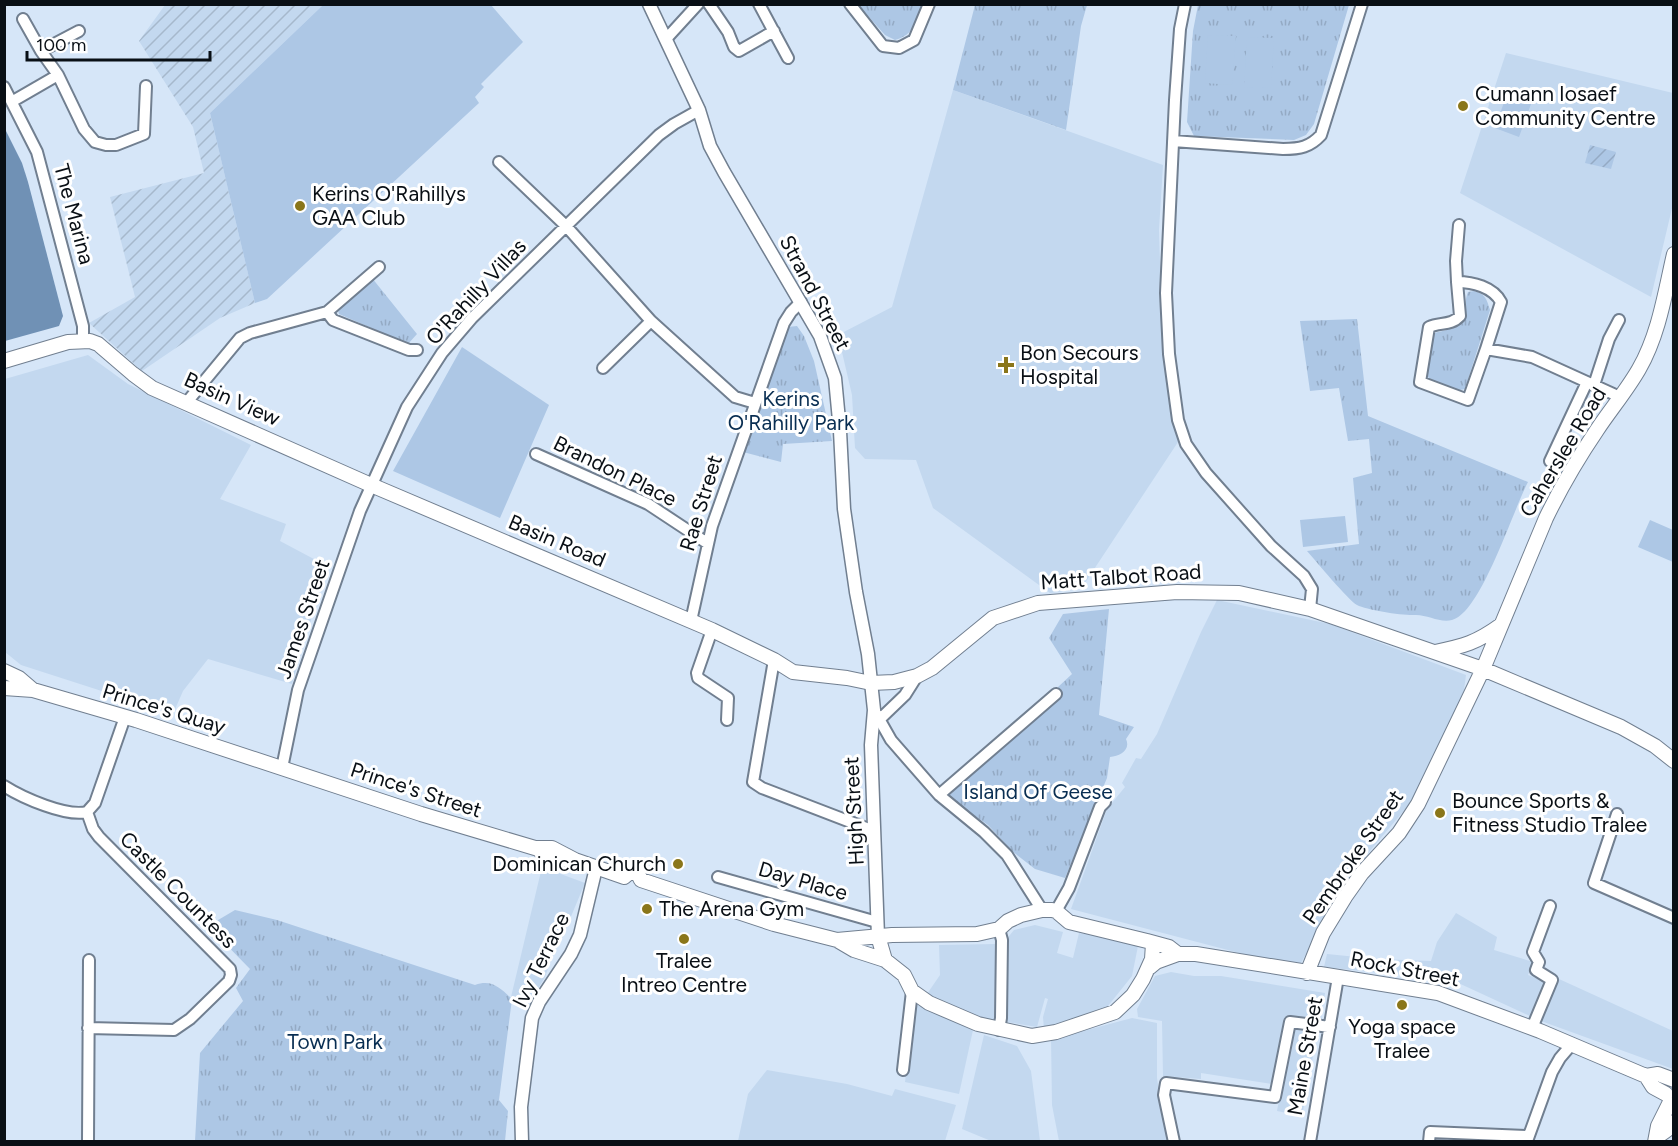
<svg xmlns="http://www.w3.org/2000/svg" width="1678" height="1146" font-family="Figtree,sans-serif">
<defs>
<pattern id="industrial-furrows" width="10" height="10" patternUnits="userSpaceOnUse" patternTransform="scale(1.5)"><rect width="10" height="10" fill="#c3d8ef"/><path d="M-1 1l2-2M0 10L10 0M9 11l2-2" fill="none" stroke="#a6b8cc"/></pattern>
<pattern id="grass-tufts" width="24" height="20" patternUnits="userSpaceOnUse" patternTransform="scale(1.5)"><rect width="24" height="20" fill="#adc7e5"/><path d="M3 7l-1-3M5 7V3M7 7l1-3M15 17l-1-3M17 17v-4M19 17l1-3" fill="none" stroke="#94aac4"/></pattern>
<pattern id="garden-furrows" width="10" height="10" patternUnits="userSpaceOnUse" patternTransform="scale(1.5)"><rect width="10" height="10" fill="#adc7e5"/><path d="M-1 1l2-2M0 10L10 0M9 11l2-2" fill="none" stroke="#94aac4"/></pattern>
</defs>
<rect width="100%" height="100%" fill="#d6e6f8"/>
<path fill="#c3d8ef" d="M1506,53l167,40v111l-22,93 -191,-104z
M953,90l210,75 -4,65 3,99 16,113 -97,147 -31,4 -117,-85 -17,-48 -51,-1 -10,-11 -3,-53 -14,-60 54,-28z
M88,355l40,29 123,61 -31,54 66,25 -6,17 47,25 -35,118 -84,-25 -25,32 -10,23 -152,-49 -16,-13v-273z
M1217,600l113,24 136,51 -2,15 -21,52 -20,38 -16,27 -60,71 -46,85 -54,-8 -176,-46 36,-100 18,-22 -3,-4 14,-25 5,1 16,-25 44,-102z
M542,867l43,16 -23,55h-3l-14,39 -15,25 -3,4h-6l-6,-1v-7l-4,-1z
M1456,913l41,24 -3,13 39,12 -5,13 18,7 -16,34 -76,-35 -130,-14 3,-13 50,5 54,2 6,-19z
M1035,925l28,7 -6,21 16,5 6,-25 60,8 -7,35 -28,35 -60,18 -1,-12 5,-18 -3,-1 -8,29 -30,-5 -2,-81 9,-11z
M996,944l-2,77 -44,-7 -23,-20 13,-19 -1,-30z
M1171,972l23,4h27l104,17 -4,28 -36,-5 -13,68 -71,-11v6l-38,-3 -1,-55 -24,-4 -1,-8 18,-33z
M1559,979l114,52v38l-132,-48z
M915,1004l58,26 -14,64 -54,-12z
M1132,1018l25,5v55l5,35 9,28h-112l-7,-36 -1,-68h10z
M1292,1029l25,5 -15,82 -25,-5z
M984,1035l33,11 14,25 9,70h-49l-29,-12z
M767,1070l80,14 45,12 3,-7 61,16 -11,36h-207l10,-47z"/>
<path fill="url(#industrial-furrows)" d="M165,5h158l-113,108 45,190 -35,15 -78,53 -53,-48 46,-26 -25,-100 94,-24 -11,-46 -54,-86z"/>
<path fill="url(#grass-tufts)" d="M858,5h65c-7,16 -9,30 -28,35l-10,-5z
M975,5h112l-6,21 -15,104 -113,-40z
M1198,5h151l-35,119 -8,11 -12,5 -100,-4 -7,-14 6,-91z
M372,278l45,56 -9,10 -69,-30 -1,-4z
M1474,291c11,2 13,9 16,19l-25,79 -10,2 -24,-11 -4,-4 -2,-9 7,-33c13,-5 33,-4 33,-23 1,-7 0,-12 3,-19z
M1357,319l11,97 160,66c-15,28 -47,131 -76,138 -12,3 -24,-5 -36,-5 -12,1 -49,-5 -59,-10 -9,-5 -41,-44 -50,-54l52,-7 -6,-66 19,-5 -3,-34 -21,2 -9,-53 -29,3 -10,-70z
M797,326l7,10 10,25 18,80 -49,3 -2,18 -38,-10 45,-125z
M1109,609l-10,106 35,12 -8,12c5,11 -6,17 -16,18l-3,21 -42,100 -30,-9 -23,-18 -24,-26 -42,-29 115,-103 -3,-6 14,-13 -23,-36 14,-24z
M235,910l42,10 198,65c17,-6 25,3 37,14l-13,101 9,11 -3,30h-310l5,-88 43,-52 -7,-13 14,-19 -42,-43z"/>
<path fill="url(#garden-furrows)" d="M1590,145l26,7 -5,17 -26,-6z"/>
<path fill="#adc7e5" d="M323,5h168l32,37 -42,42 3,3 -9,10 4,6 -212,196 -12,4 -45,-190z
M1208,35l28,1 -4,49 -27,-2z
M1247,37l27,1 -3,50 -27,-1z
M1509,88l25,8 -15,41 -24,-9z
M462,347l87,58 -49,113 -107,-47z
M1345,516l3,26 -45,5 -3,-27z
M1650,520l23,10v32l-35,-15z"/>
<path fill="#7091b5" d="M4,127l18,36 6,19 35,134 -4,10 -54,15z"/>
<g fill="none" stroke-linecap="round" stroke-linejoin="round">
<g stroke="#717f90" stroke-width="14">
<path id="minor" d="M709,4l19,28 6,15 5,4 35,-20
M759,4l29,54
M850,4l33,42 16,2 15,-8 15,-36
M1185,4l-5,25 -5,71 -9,193 3,61 9,66 8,24 20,29 65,73 33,30 8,13 -2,20
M23,19l18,32 17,24
M666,39l32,-35
M41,51l38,-20
M4,87l33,65 46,174v16
M13,101l45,-26 26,54 11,13 11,3h10l28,-11 2,-48
M1173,141l110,8c17,0 27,-2 38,-14l41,-131
M499,162l67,64 85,95 84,76 20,6
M1457,282l-1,-21 3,-36
M327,312l6,8 76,30h8
M1486,349l15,-47c-8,-15 -28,-20 -44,-20l3,34c-9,10 -20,6 -31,11l-9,55 48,18 18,-51 46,8 88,40
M603,368l48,-47
M1594,385l15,-46 10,-19
M187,402l53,-64 10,-5 77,-21 52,-45
M536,454l112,50 59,39
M1550,461l37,-79
M691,621l21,-95 72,-203 7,-11 10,-10
M712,630l-15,43 1,5 30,20 -1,22
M774,660l-21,122 9,6 112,43
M874,710l17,30 48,55 45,37 23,23 35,55
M880,719l25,-24 12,-19
M282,768l16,-78 62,-179 47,-104 35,-54 30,-35 187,-183 15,-11 25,-14
M4,786c19,12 62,31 83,26l8,-9 30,-86
M939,795l117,-101
M87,812l6,17 6,8 131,132 1,6 -2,6 -39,38 -16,11 -86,-2
M1617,814l-23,69 80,35
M718,877l159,45
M1056,911l13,-23 31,-81 5,-5
M999,929l3,11 -1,78 -2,12
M1532,1028l20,-48 -16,-10 3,-8 -6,-10 17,-46
M903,1070l9,-79
M1527,1141l25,-69 8,-14 12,-14
M88,1142l1,-182
M1174,1142l-10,-47 2,-12 109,14 15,-75 40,5
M1310,1142l28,-165
M1429,1142l1,-10 98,4"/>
</g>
<g stroke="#717f90" stroke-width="15">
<path id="tertiary" d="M649,4l50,106 11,36 14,26 96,164 15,42 5,53 4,78 12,83 12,62 6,56 -3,35 7,191
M522,1142l-1,-35 11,-89 7,-16 32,-48 9,-19 16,-67"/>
</g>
<g stroke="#717f90" stroke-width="16">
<path id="secondary" d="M4,361l64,-19 22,-1 8,3 35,30 19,14 219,97 341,145 62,30 19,12 54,6 24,5 23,-1 23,-6 15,-8 61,-50 45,-15 139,-11 62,1 71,16 173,60 138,58 34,19 19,15
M1435,652c29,-6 41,-9 66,-27
M4,671l15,7 14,12
M4,688l29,2 103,30 285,94 114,34h17l23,12 49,17
M538,849l11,9 23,2
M624,877l6,-5 8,2 3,6 133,44 63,16 17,10 31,10
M878,936l7,24 19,15 8,16 17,12 49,21 54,12 24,-4 59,-20 18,-17 10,-16 9,-20 1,-15
M837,940l55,-5 85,-1 22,-5 9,-8 13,-6 21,-5h10l4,1 13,11 78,19 22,6 9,7
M1150,967l6,-5 22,-8h18l242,39 102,38 106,45 12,-2 16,6
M1307,973l16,-40 22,-36 17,-24 37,-40 19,-29 65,-135 63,-151c15,-31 32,-60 51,-88 14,-21 30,-40 42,-61 20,-35 26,-76 35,-115
M1646,1076l7,11 13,7
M1657,1137l10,-7 7,-8
M1655,1142l3,-16 11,-22"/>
</g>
<use href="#minor" stroke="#fff" stroke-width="10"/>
<use href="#tertiary" stroke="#fff" stroke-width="12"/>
<use href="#secondary" stroke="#fff" stroke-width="14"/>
</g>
<g fill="#8a761a" stroke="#fff" stroke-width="2">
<circle cx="1463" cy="106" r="6"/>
<circle cx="300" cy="206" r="6"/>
<path d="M1003 356h6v6h6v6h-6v6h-6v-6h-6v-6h6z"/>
<circle cx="1440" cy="813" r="6"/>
<circle cx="678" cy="864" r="6"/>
<circle cx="647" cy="909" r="6"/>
<circle cx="684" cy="939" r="6"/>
<circle cx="1402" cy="1005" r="6"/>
</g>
<g text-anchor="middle" stroke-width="6" stroke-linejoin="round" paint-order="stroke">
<g font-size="21" fill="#090f15" stroke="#fff" text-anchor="start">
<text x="1475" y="101">Cumann Iosaef<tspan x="1475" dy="24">Community Centre</tspan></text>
<text x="312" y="201">Kerins O'Rahillys<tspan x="312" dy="24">GAA Club</tspan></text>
<text x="1020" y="360">Bon Secours<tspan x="1020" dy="24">Hospital</tspan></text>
<text x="1452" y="808">Bounce Sports &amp;<tspan x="1452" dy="24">Fitness Studio Tralee</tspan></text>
<text x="666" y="871" text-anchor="end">Dominican Church</text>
<text x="659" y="916">The Arena Gym</text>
<text x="684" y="968" text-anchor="middle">Tralee<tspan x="684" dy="24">Intreo Centre</tspan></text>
<text x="1402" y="1034" text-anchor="middle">Yoga space<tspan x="1402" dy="24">Tralee</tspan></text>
</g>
<g font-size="21" fill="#090f15" stroke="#fff">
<text transform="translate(74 214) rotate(75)" y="7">The Marina</text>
<text transform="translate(476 292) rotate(-47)" y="7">O'Rahilly Villas</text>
<text transform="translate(815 293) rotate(62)" y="7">Strand Street</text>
<text transform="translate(232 399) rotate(24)" y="7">Basin View</text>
<text transform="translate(1563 452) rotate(-59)" y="7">Caherslee Road</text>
<text transform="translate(615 471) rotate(26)" y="7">Brandon Place</text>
<text transform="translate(701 503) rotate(-73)" y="7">Rae Street</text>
<text transform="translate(557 541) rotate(23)" y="7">Basin Road</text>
<text transform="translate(1121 577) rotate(-4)" y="7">Matt Talbot Road</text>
<text transform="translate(303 619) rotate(-71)" y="7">James Street</text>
<text transform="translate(164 709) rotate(17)" y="7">Prince's Quay</text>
<text transform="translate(416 790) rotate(18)" y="7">Prince's Street</text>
<text transform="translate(854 811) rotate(-93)" y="7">High Street</text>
<text transform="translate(1353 857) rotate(-55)" y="7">Pembroke Street</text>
<text transform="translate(803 881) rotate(16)" y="7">Day Place</text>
<text transform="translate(178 890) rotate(45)" y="7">Castle Countess</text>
<text transform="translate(541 960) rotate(-64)" y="7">Ivy Terrace</text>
<text transform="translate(1405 969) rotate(11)" y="7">Rock Street</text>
<text transform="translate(1305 1056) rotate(-80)" y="7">Maine Street</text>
</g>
<g font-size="21" fill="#092e52" stroke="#fff">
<text x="791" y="406">Kerins<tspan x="791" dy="24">O'Rahilly Park</tspan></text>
<text x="1038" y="799">Island Of Geese</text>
<text x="335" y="1049">Town Park</text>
</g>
</g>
<rect width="1678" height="1146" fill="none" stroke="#090f15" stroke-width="12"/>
<path d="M27 51v9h183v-9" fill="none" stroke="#090f15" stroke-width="3"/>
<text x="36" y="51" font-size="18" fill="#090f15" stroke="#ffffff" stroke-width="4.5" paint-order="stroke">100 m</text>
</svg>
